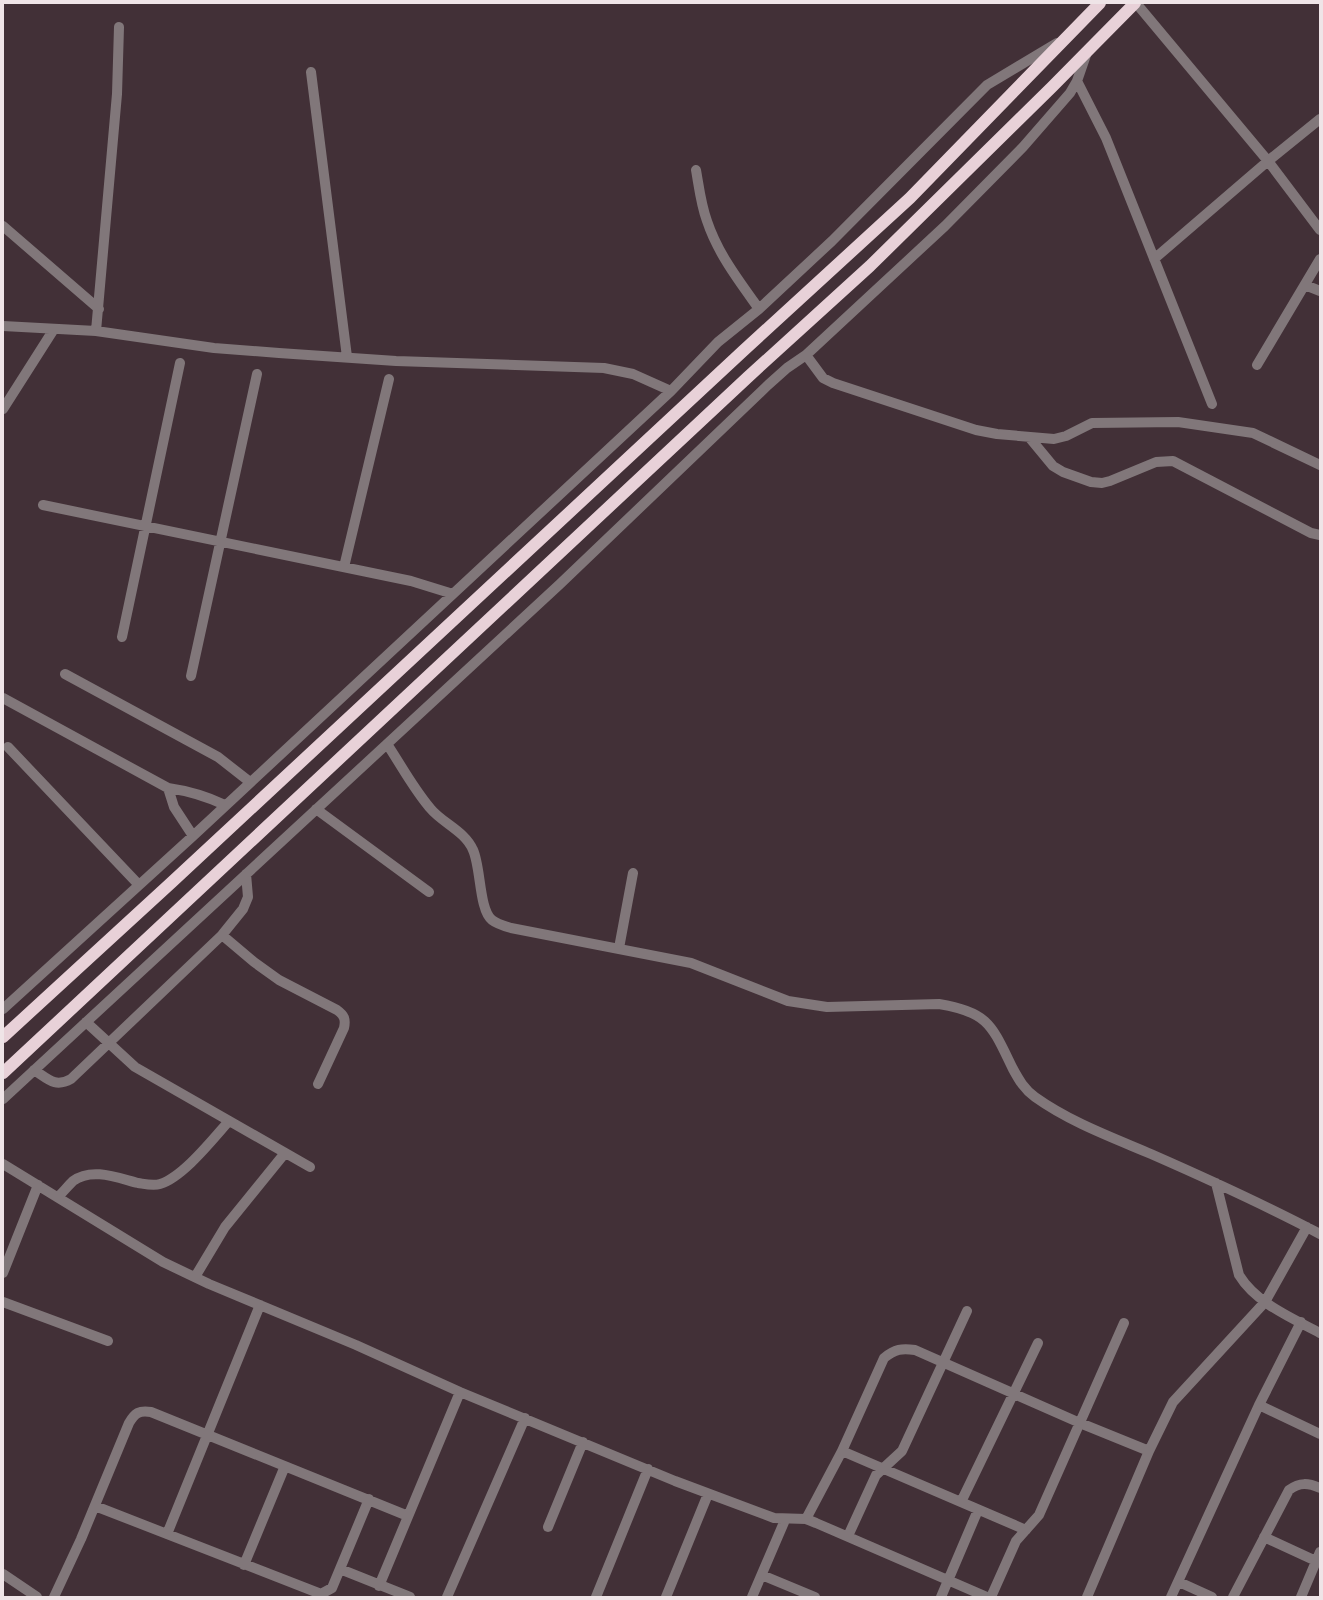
<svg xmlns="http://www.w3.org/2000/svg" width="1323" height="1600" font-family="'Alegreya Sans',sans-serif">
<rect width="100%" height="100%" fill="#423037"/>
<g fill="none" stroke-linecap="round" stroke-linejoin="round">
<path stroke="#81777a" stroke-width="10" d="M1136,3l132,158 52,69
M311,72l36,285
M1077,81l29,57 106,266
M696,170c3,17 5,35 11,51 11,33 32,60 52,88
M3,226l96,83
M1154,259l114,-98 52,-42
M1305,285l15,6
M3,326l93,5 118,17 65,5 117,8 208,7 29,6 38,17
M96,331l21,-237 2,-67
M806,355l17,23 10,5 143,47 21,4 57,5 12,-3 26,-13 86,-1 75,11 67,32
M1257,365l63,-106
M3,409l51,-80
M1029,437l24,29 10,6 28,10 11,1 8,-2 46,-19 17,-1 138,72 9,2
M43,505l368,76 42,13
M344,567l45,-188
M122,637l58,-274
M65,674l153,83 32,25
M191,676l66,-302
M3,698l165,90c21,3 38,8 57,17
M387,744c14,21 26,44 43,64 12,15 35,23 43,42 8,17 6,60 19,70 5,4 12,6 19,8l180,35 97,38 39,6 112,-3c50,8 53,22 74,65 6,11 11,20 22,28 35,25 76,40 116,57 57,25 114,51 169,80
M8,747l131,138
M168,788l6,19 19,29
M316,809l113,83
M222,935l32,27 25,18 58,30c7,5 9,9 7,18l-26,56
M619,948l14,-75
M3,1009l190,-173 478,-445 47,-49 41,-33 73,-68 155,-156 70,-42
M86,1022l49,45 175,100
M34,1070c14,9 21,18 37,9l151,-144 21,-26 5,-12 -2,-23
M3,1099l557,-515 208,-199 19,-17 19,-13 139,-129 78,-79 47,-54 7,-12 10,-29
M3,1164l160,98 46,22 147,61 104,47 215,89 99,37 32,1 10,4 171,74
M1216,1183l23,92c17,28 53,43 81,58
M58,1197c5,-5 10,-11 15,-16 19,-14 45,-3 65,2 7,1 15,3 22,1 23,-7 52,-44 69,-63
M3,1273l35,-88
M195,1277l30,-50 60,-74
M3,1302l105,39
M1259,1405l61,29
M842,1451l184,79
M961,1502l77,-159
M95,1506l226,88 11,-6 37,-89
M806,1519l36,-68 42,-93c11,-9 18,-10 31,-8l165,73 69,28
M548,1527l35,-85
M167,1534l93,-229
M848,1536l28,-61 26,-24 65,-140
M1264,1537l52,24
M244,1565l41,-99
M340,1569l70,28
M3,1574l34,23
M762,1575l53,22
M1179,1582l33,15
M379,1586l81,-194
M54,1597l27,-58 48,-116c6,-10 10,-13 22,-11l257,104
M447,1597l78,-179
M596,1597l52,-128
M666,1597l42,-103
M752,1597l33,-77
M941,1597l37,-87
M991,1597l25,-56 23,-26 85,-192
M1087,1597l62,-146 24,-49 92,-100 42,-75
M1171,1597l88,-192 42,-83
M1233,1597l56,-107c11,-8 19,-7 31,-2
M1301,1597l19,-45"/>
<path stroke="#e8d1d8" stroke-width="12" d="M3,1037l169,-155 571,-531 167,-153 190,-195
M3,1073l745,-696 122,-111 182,-179 83,-84"/>
</g>
<rect width="1323" height="1600" fill="none" stroke="#efe4e7" stroke-width="8"/>
</svg>
